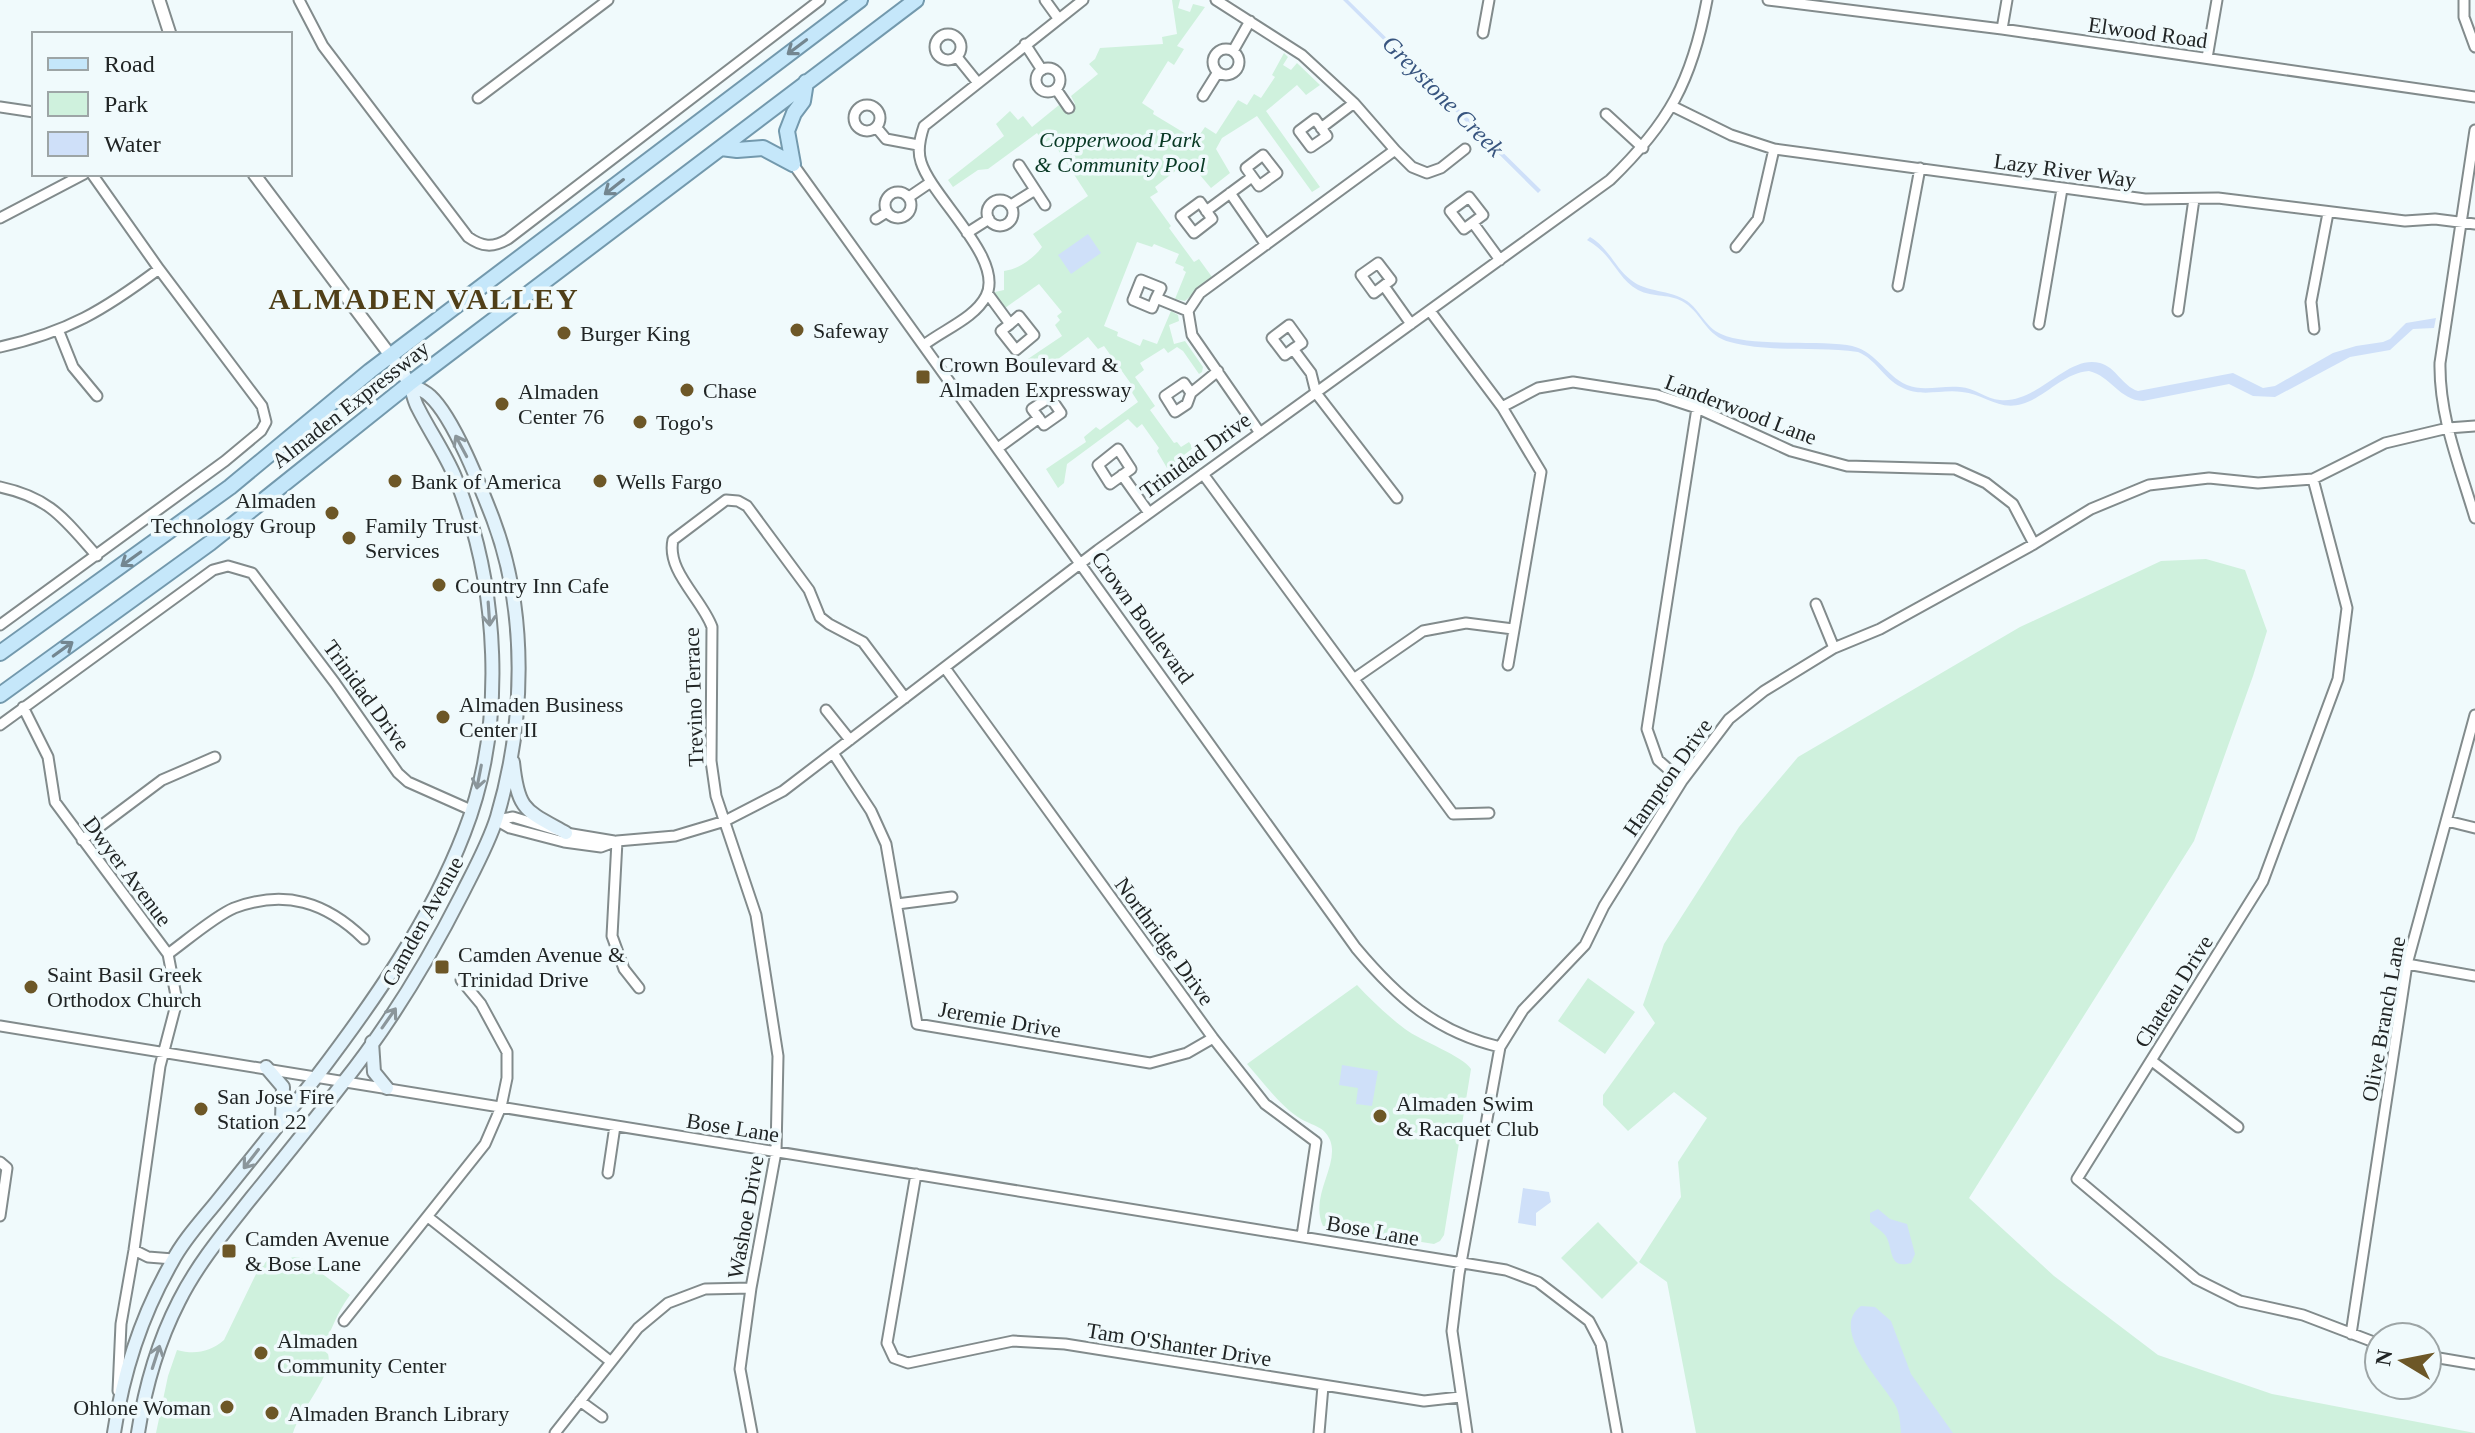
<svg xmlns="http://www.w3.org/2000/svg" width="2475" height="1433" font-family="'Times New Roman',serif">
<rect width="100%" height="100%" fill="#f0fafc"/>
<path fill="#cff1dd" d="M1172,0h8l-2,8 12,4 3,-8 12,3 -28,39 7,3 -10,16 -6,-4 -26,42 12,8 -1,3 43,26 9,-13 11,7 22,-34 9,5 7,-11 7,4 14,-21 -3,-2 12,-22 4,4 -5,8 8,5 6,-7 23,22 -14,10 -9,-10 -31,26 54,76 -8,5 -55,-76 -35,22 -6,11 14,24 -19,15 -23,-27 -33,26 3,5 -8,5 21,29 -2,2 25,34 5,-3 13,18 -27,24 -10,-2 11,-27 -3,-2 1,-3 -9,-4 4,-9 -25,-10 -2,3 -15,-5 -33,84 14,6 -1,4 23,10 3,-7 14,5 14,-33 7,4 1,6 -10,4 5,19 11,-3 18,26 -1,5 -3,2 -16,-23 -6,-4 -9,6 -4,-5 -24,15 4,7 -9,7 20,29 -5,4 24,33 3,-1 4,5 8,-5 4,6 -26,20 -10,-17 2,-3 -17,-24 -5,4 -9,-9 -61,45 -3,19 -6,5 -12,-19 40,-27 -2,-5 12,-10 4,3 38,-28 -7,-11 3,-3 -30,-42 -6,3 -10,-12 -49,36 -5,-6 -12,7 -6,-7 46,-31 -7,-11 5,-5 -3,-4 5,-4 -23,-28 -34,24 -10,-11v-5l9,-2v-19c15,-2 29,-12 38,-24l-9,-13 55,-38 -37,-57 -7,4 -7,-10 -49,36 -10,1 -25,17 -5,-7 56,-44 -8,-12 14,-13 8,9 5,-4 9,11 27,-22 6,7 10,-8 -4,-8 27,-22 -9,-10 6,-5 5,-11 63,-4 -1,-7 15,-3z
M2206,559l39,11 22,61 -14,45 -59,165 -225,357 85,78 104,79 114,39 203,39h-779l-29,-151 -28,-20 42,-65 -3,-35 29,-44 -33,-26 -46,39 -25,-26v-10l52,-72 -12,-18 21,-61 75,-117 59,-70 222,-130 141,-66z
M1588,978l47,34 -30,42 -47,-33z
M1357,985c15,16 31,31 48,44 16,12 58,27 66,40l-27,166 -4,6 -6,3 -111,-18c-14,-30 17,-61 7,-86 -6,-14 -17,-14 -29,-21 -21,-13 -38,-37 -54,-55z
M1598,1222l40,41 -36,36 -41,-41z
M271,1256l12,7c6,-6 12,-8 20,-4l47,36c-13,17 -18,35 -28,54l6,5c6,20 -28,56 -35,79h-137l12,-57 9,-26c18,5 33,2 47,-10l33,-68z"/>
<path fill="#cfe0f9" d="M1343,0h5l193,190 -3,3z
M1088,234l13,19 -30,21 -13,-19z
M1590,237c20,12 24,30 41,43 16,13 38,9 56,21 13,9 18,26 34,33 28,13 93,6 126,11 29,4 37,30 60,40 17,7 35,0 53,2 15,1 26,12 40,13 38,4 67,-46 100,-37 16,4 22,23 38,28l95,-18 30,15 12,-2 58,-33 23,-7 27,-4 7,-3 16,-16 30,-5 -2,10 -21,1 -23,21 -40,7 -75,40 -22,-1 -24,-12 -86,17c-24,-1 -32,-25 -54,-30 -26,2 -43,26 -67,33 -23,7 -38,-10 -60,-12 -21,-3 -41,6 -61,-5 -18,-9 -25,-28 -43,-35 -42,-6 -88,1 -128,-10 -24,-6 -27,-27 -45,-39 -14,-10 -32,-5 -47,-13 -22,-12 -24,-35 -51,-50z
M1342,1065l36,6 -6,35 -16,-2 2,-16 -19,-3z
M1523,1188l26,4 2,10 -15,11v13l-18,-3z
M1878,1209l12,10 17,5 8,30 -4,9c-24,7 -17,-16 -26,-28 -4,-5 -11,-9 -15,-13v-9z
M1861,1306l14,1 16,14 20,53 42,59h-52c-1,-10 -1,-21 -7,-30 -13,-22 -65,-74 -33,-97z"/>
<g fill="none" stroke-linecap="round" stroke-linejoin="round">
<g stroke="#828b8c" stroke-width="13">
<path id="minor" d="M299,0l24,46 145,191c14,10 25,11 40,2l312,-239
M1045,0l13,18
M1216,0l86,55 52,48 41,47 -195,143 -12,18 4,24 68,98
M1768,0l234,29 473,68
M2464,0v17l11,30
M2002,29l5,-29
M1483,33l6,-33
M935 47a13 13 0 1 1 26 0a13 13 0 1 1-26 0Z
M1025,44l17,26
M1213 62a13 13 0 1 1 26 0a13 13 0 1 1-26 0Z
M1233,51l17,-30
M957,57l21,26
M2207,58l10,-58
M1036 80a12 12 0 1 1 24 0a12 12 0 1 1-24 0Z
M1056,89l13,19
M1203,96l15,-24
M478,98l130,-98
M854 118a13 13 0 1 1 26 0a13 13 0 1 1-26 0Z
M1672,106l59,29 43,14 371,50 73,-1 187,23 30,-2 40,5
M0,107l34,5
M1606,114l37,34
M1315,119l12,17 -16,11 -12,-16z
M876,127l10,12 32,6
M1321,128l33,-25
M2475,130l-35,233c-1,54 20,104 35,155
M1395,150l17,17 15,6 14,-5 24,-19
M1263,155l14,18 -18,13 -13,-18z
M793,164l563,784c41,49 80,84 144,99
M1019,165l26,40
M885 205a13 13 0 1 1 26 0a13 13 0 1 1-26 0Z
M1230,193l36,52
M909,197l22,-15
M1469,197l14,18 -19,14 -14,-18z
M987 213a13 13 0 1 1 26 0a13 13 0 1 1-26 0Z
M1200,202l12,17 -18,14 -13,-17z
M1011,205l24,-15
M1206,211l46,-34
M0,218l84,-44
M876,219l11,-7
M1473,223l27,37
M967,233l22,-14
M1736,247l22,-28 16,-70
M1378,263l13,17 -17,13 -13,-18z
M1384,286l27,38
M1898,286l22,-118
M988,294l22,30 9,-8 15,19 -18,15 -15,-19 9,-7
M1156,298l-4,10 -19,-8 8,-20 20,8 -5,10 32,13
M1430,311l72,96 39,65 -33,193
M2178,311l16,-112
M2039,324l23,-135
M2314,329l-3,-27 17,-89
M59,332l14,35 24,29
M924,345c19,-15 51,-27 62,-49 19,-37 -54,-98 -65,-134 -4,-12 -1,-24 3,-36l159,-126
M0,347c68,-15 104,-37 159,-78
M1293,349l9,-6 -13,-18 -17,13 13,17 8,-6 18,24 5,20 81,105
M1191,393l-7,-10 -19,13 10,16 12,-8 4,-11 27,-22
M1050,397l11,16 -17,12 -12,-16z
M1502,407l36,-19 35,-6 84,13 40,13 94,43 56,15 108,3 31,14 27,21 21,40
M998,448l41,-30
M1118,449l13,20 -21,15 -12,-19z
M1203,474l250,340 36,-1
M1122,475l27,38
M2313,479l34,129 -9,71 -75,202 -186,298 119,100 44,22 63,14 76,29
M0,487c51,11 64,32 97,69
M1816,604l18,44
M0,625l225,-164 36,-30 5,-9 -4,-16 -103,-137 -67,-95
M945,668l268,370 52,66 51,38 -14,94
M1355,678l68,-47 43,-8 47,6
M23,707l25,50 7,45 113,152 9,47 -17,65 -26,184 -13,74 -3,67
M826,710l24,30
M0,725l213,-155 15,-4 24,7 83,110 63,90 10,9 63,28
M833,753l38,58 15,33 31,180 233,39 37,-10 26,-15
M1682,781l-24,-21 -11,-31 50,-321
M496,820l14,8 54,14 37,5 16,-6 58,-5 50,-15 58,-30 315,-241 512,-370c59,-57 82,-99 97,-180
M496,820l17,-3 53,16 48,8
M2447,821l28,7
M82,840l80,-60 53,-23
M617,841l-5,95 12,33 15,19
M897,904l55,-7
M168,954c18,-13 47,-38 66,-46 51,-19 92,-6 130,31
M2407,964l68,12
M0,1026l1506,244 32,12 51,39 12,23 16,89
M2152,1061l86,66
M0,1162l7,6 -7,48
M608,1173l7,-47
M916,1174l-29,169 7,15 14,5 105,-22 52,3 359,57 36,-4
M428,1217l182,144
M134,1250l14,7 25,2
M344,1321l141,-177 16,-37 6,-29v-26l-26,-48 -20,-24
M2351,1334l56,-370 68,-249
M2427,1356l48,8
M580,1401l22,16
M555,1433l83,-105 30,-25 37,-14 46,-1
M752,1433l-12,-64 11,-81 25,-136 2,-96 -22,-141 -40,-119 -5,-35 1,-134c-10,-28 -46,-56 -39,-87l53,-40 12,1 9,5 62,84 11,27 9,7 34,18 42,56
M1319,1433l4,-47
M1467,1433l-15,-102 7,-57 41,-227 23,-37 62,-65 19,-39 78,-125 47,-62 35,-28 70,-43 46,-19 154,-85 57,-35 58,-24 60,-7 49,5 55,-4 72,-36 63,-15 27,-2"/>
</g>
<g stroke="#828b8c" stroke-width="15">
<path id="tertiary" d="M159,0l11,34
M254,174l136,181"/>
</g>
<g stroke="#828b8c" stroke-width="16">
<path id="secondary" d="M513,762c5,49 12,48 53,71
M372,1042l2,30 13,16
M266,1067l17,20 -1,33
M114,1433c9,-61 27,-117 58,-171 12,-23 31,-43 47,-63 33,-41 66,-82 98,-123 57,-75 113,-155 147,-243 43,-109 35,-249 -9,-356 -10,-24 -25,-45 -37,-69 -4,-7 -5,-15 -8,-23 -5,-10 -13,-20 -20,-30
M138,1433c7,-46 20,-91 41,-132 19,-38 47,-71 73,-104 31,-38 61,-75 91,-114 46,-58 85,-122 119,-189 12,-24 27,-51 35,-77 28,-94 31,-205 -4,-298 -12,-31 -39,-101 -63,-123 -5,-5 -14,-9 -21,-12"/>
</g>
<g stroke="#7399ad" stroke-width="18">
<path id="primary" d="M721,148l16,2 26,-2 30,16
M793,164l-6,-33 7,-18 9,-12 3,-19
M0,653l230,-166 140,-116 490,-371
M0,695l210,-152 199,-159 507,-384"/>
</g>
<use href="#minor" stroke="#fff" stroke-width="9"/>
<use href="#tertiary" stroke="#fff" stroke-width="11"/>
<use href="#secondary" stroke="#e2f3fc" stroke-width="12"/>
<use href="#primary" stroke="#c5e7fa" stroke-width="14"/>
</g>
<defs><path id="oneway-shaft" d="M-6 0H5M1.5-3L5.5 0L1.5 3" fill="none" stroke-width="1.6" stroke-linecap="round" stroke-linejoin="round" transform="scale(2)"/></defs>
<g stroke="#738690">
<use href="#oneway-shaft" transform="translate(797 47) rotate(143)"/>
<use href="#oneway-shaft" transform="translate(614 187) rotate(142)"/>
<use href="#oneway-shaft" transform="translate(131 559) rotate(144)"/>
<use href="#oneway-shaft" transform="translate(63 649) rotate(-36)"/>
</g>
<g stroke="#8b969b">
<use href="#oneway-shaft" transform="translate(461 446) rotate(-118)"/>
<use href="#oneway-shaft" transform="translate(489 614) rotate(86)"/>
<use href="#oneway-shaft" transform="translate(479 777) rotate(101)"/>
<use href="#oneway-shaft" transform="translate(389 1018) rotate(-55)"/>
<use href="#oneway-shaft" transform="translate(251 1159) rotate(128)"/>
<use href="#oneway-shaft" transform="translate(156 1357) rotate(-72)"/>
</g>
<g fill="#6d5727" stroke="#f0fafc" stroke-width="3">
<circle cx="797" cy="330" r="8"/>
<circle cx="564" cy="333" r="8"/>
<rect x="915" y="369" width="16" height="16" rx="4"/>
<circle cx="687" cy="390" r="8"/>
<circle cx="502" cy="404" r="8"/>
<circle cx="640" cy="422" r="8"/>
<circle cx="395" cy="481" r="8"/>
<circle cx="600" cy="481" r="8"/>
<circle cx="332" cy="513" r="8"/>
<circle cx="349" cy="538" r="8"/>
<circle cx="439" cy="585" r="8"/>
<circle cx="443" cy="717" r="8"/>
<rect x="434" y="959" width="16" height="16" rx="4"/>
<circle cx="31" cy="987" r="8"/>
<circle cx="201" cy="1109" r="8"/>
<circle cx="1380" cy="1116" r="8"/>
<rect x="221" y="1243" width="16" height="16" rx="4"/>
<circle cx="261" cy="1353" r="8"/>
<circle cx="227" cy="1407" r="8"/>
<circle cx="272" cy="1413" r="8"/>
</g>
<g text-anchor="middle" stroke-width="7" stroke-linejoin="round" paint-order="stroke">
<g font-size="22" fill="#212525" stroke="#f0fafc">
<text transform="translate(2148 32) rotate(8)" y="8">Elwood Road</text>
<text transform="translate(2065 170) rotate(8)" y="8">Lazy River Way</text>
<text transform="translate(350 404) rotate(-38)" y="8">Almaden Expressway</text>
<text transform="translate(1741 409) rotate(21)" y="8">Landerwood Lane</text>
<text transform="translate(1195 455) rotate(-36)" y="8">Trinidad Drive</text>
<text transform="translate(1143 617) rotate(54)" y="8">Crown Boulevard</text>
<text transform="translate(367 695) rotate(54)" y="8">Trinidad Drive</text>
<text transform="translate(693 697) rotate(-92)" y="8">Trevino Terrace</text>
<text transform="translate(1667 777) rotate(-55)" y="8">Hampton Drive</text>
<text transform="translate(128 871) rotate(53)" y="8">Dwyer Avenue</text>
<text transform="translate(422 921) rotate(-61)" y="8">Camden Avenue</text>
<text transform="translate(1165 941) rotate(54)" y="8">Northridge Drive</text>
<text transform="translate(2173 991) rotate(-58)" y="8">Chateau Drive</text>
<text transform="translate(1000 1019) rotate(10)" y="8">Jeremie Drive</text>
<text transform="translate(2383 1019) rotate(-80)" y="8">Olive Branch Lane</text>
<text transform="translate(733 1127) rotate(9)" y="8">Bose Lane</text>
<text transform="translate(745 1217) rotate(-80)" y="8">Washoe Drive</text>
<text transform="translate(1373 1230) rotate(10)" y="8">Bose Lane</text>
<text transform="translate(1179 1344) rotate(9)" y="8">Tam O'Shanter Drive</text>
</g>
<g font-size="22" font-style="italic" fill="#083924" stroke="#f0fafc">
<text x="1120" y="147">Copperwood Park<tspan x="1120" dy="25">&amp; Community Pool</tspan></text>
</g>
<g font-size="22" fill="#212525" stroke="#f0fafc" text-anchor="start">
<text x="813" y="338">Safeway</text>
<text x="580" y="341">Burger King</text>
<text x="939" y="372">Crown Boulevard &amp;<tspan x="939" dy="25">Almaden Expressway</tspan></text>
<text x="703" y="398">Chase</text>
<text x="518" y="399">Almaden<tspan x="518" dy="25">Center 76</tspan></text>
<text x="656" y="430">Togo's</text>
<text x="411" y="489">Bank of America</text>
<text x="616" y="489">Wells Fargo</text>
<text x="316" y="508" text-anchor="end">Almaden<tspan x="316" dy="25">Technology Group</tspan></text>
<text x="365" y="533">Family Trust<tspan x="365" dy="25">Services</tspan></text>
<text x="455" y="593">Country Inn Cafe</text>
<text x="459" y="712">Almaden Business<tspan x="459" dy="25">Center II</tspan></text>
<text x="458" y="962">Camden Avenue &amp;<tspan x="458" dy="25">Trinidad Drive</tspan></text>
<text x="47" y="982">Saint Basil Greek<tspan x="47" dy="25">Orthodox Church</tspan></text>
<text x="217" y="1104">San Jose Fire<tspan x="217" dy="25">Station 22</tspan></text>
<text x="1396" y="1111">Almaden Swim<tspan x="1396" dy="25">&amp; Racquet Club</tspan></text>
<text x="245" y="1246">Camden Avenue<tspan x="245" dy="25">&amp; Bose Lane</tspan></text>
<text x="277" y="1348">Almaden<tspan x="277" dy="25">Community Center</tspan></text>
<text x="211" y="1415" text-anchor="end">Ohlone Woman</text>
<text x="288" y="1421">Almaden Branch Library</text>
</g>
<g font-size="24" font-style="italic" fill="#38557f" stroke="#f0fafc">
<text transform="translate(1443 96) rotate(45)" y="8">Greystone Creek</text>
</g>
<g font-size="30" font-weight="bold" letter-spacing="2" fill="#503f18" stroke="#f0fafc">
<text x="424" y="309">ALMADEN VALLEY</text>
</g>
</g>
<rect x="32" y="32" width="260" height="144" fill="#f0fafc" stroke="#9da5a6" stroke-width="2"/>
<rect x="48" y="58" width="40" height="12" fill="#c5e7fa" stroke="#9da5a6" stroke-width="2"/>
<text x="104" y="72" font-size="24" fill="#212525">Road</text>
<rect x="48" y="92" width="40" height="24" fill="#cff1dd" stroke="#9da5a6" stroke-width="2"/>
<text x="104" y="112" font-size="24" fill="#212525">Park</text>
<rect x="48" y="132" width="40" height="24" fill="#cfe0f9" stroke="#9da5a6" stroke-width="2"/>
<text x="104" y="152" font-size="24" fill="#212525">Water</text>
<g transform="translate(2403 1361) rotate(280)"><circle r="38" fill="#f0fafc" stroke="#9da5a6" stroke-width="2"/>
<path d="M0-6L14 30L0 20L-14 30Z" fill="#6d5727"/>
<text y="-12" font-size="22" font-weight="bold" text-anchor="middle" fill="#212525">N</text>
</g>
</svg>
